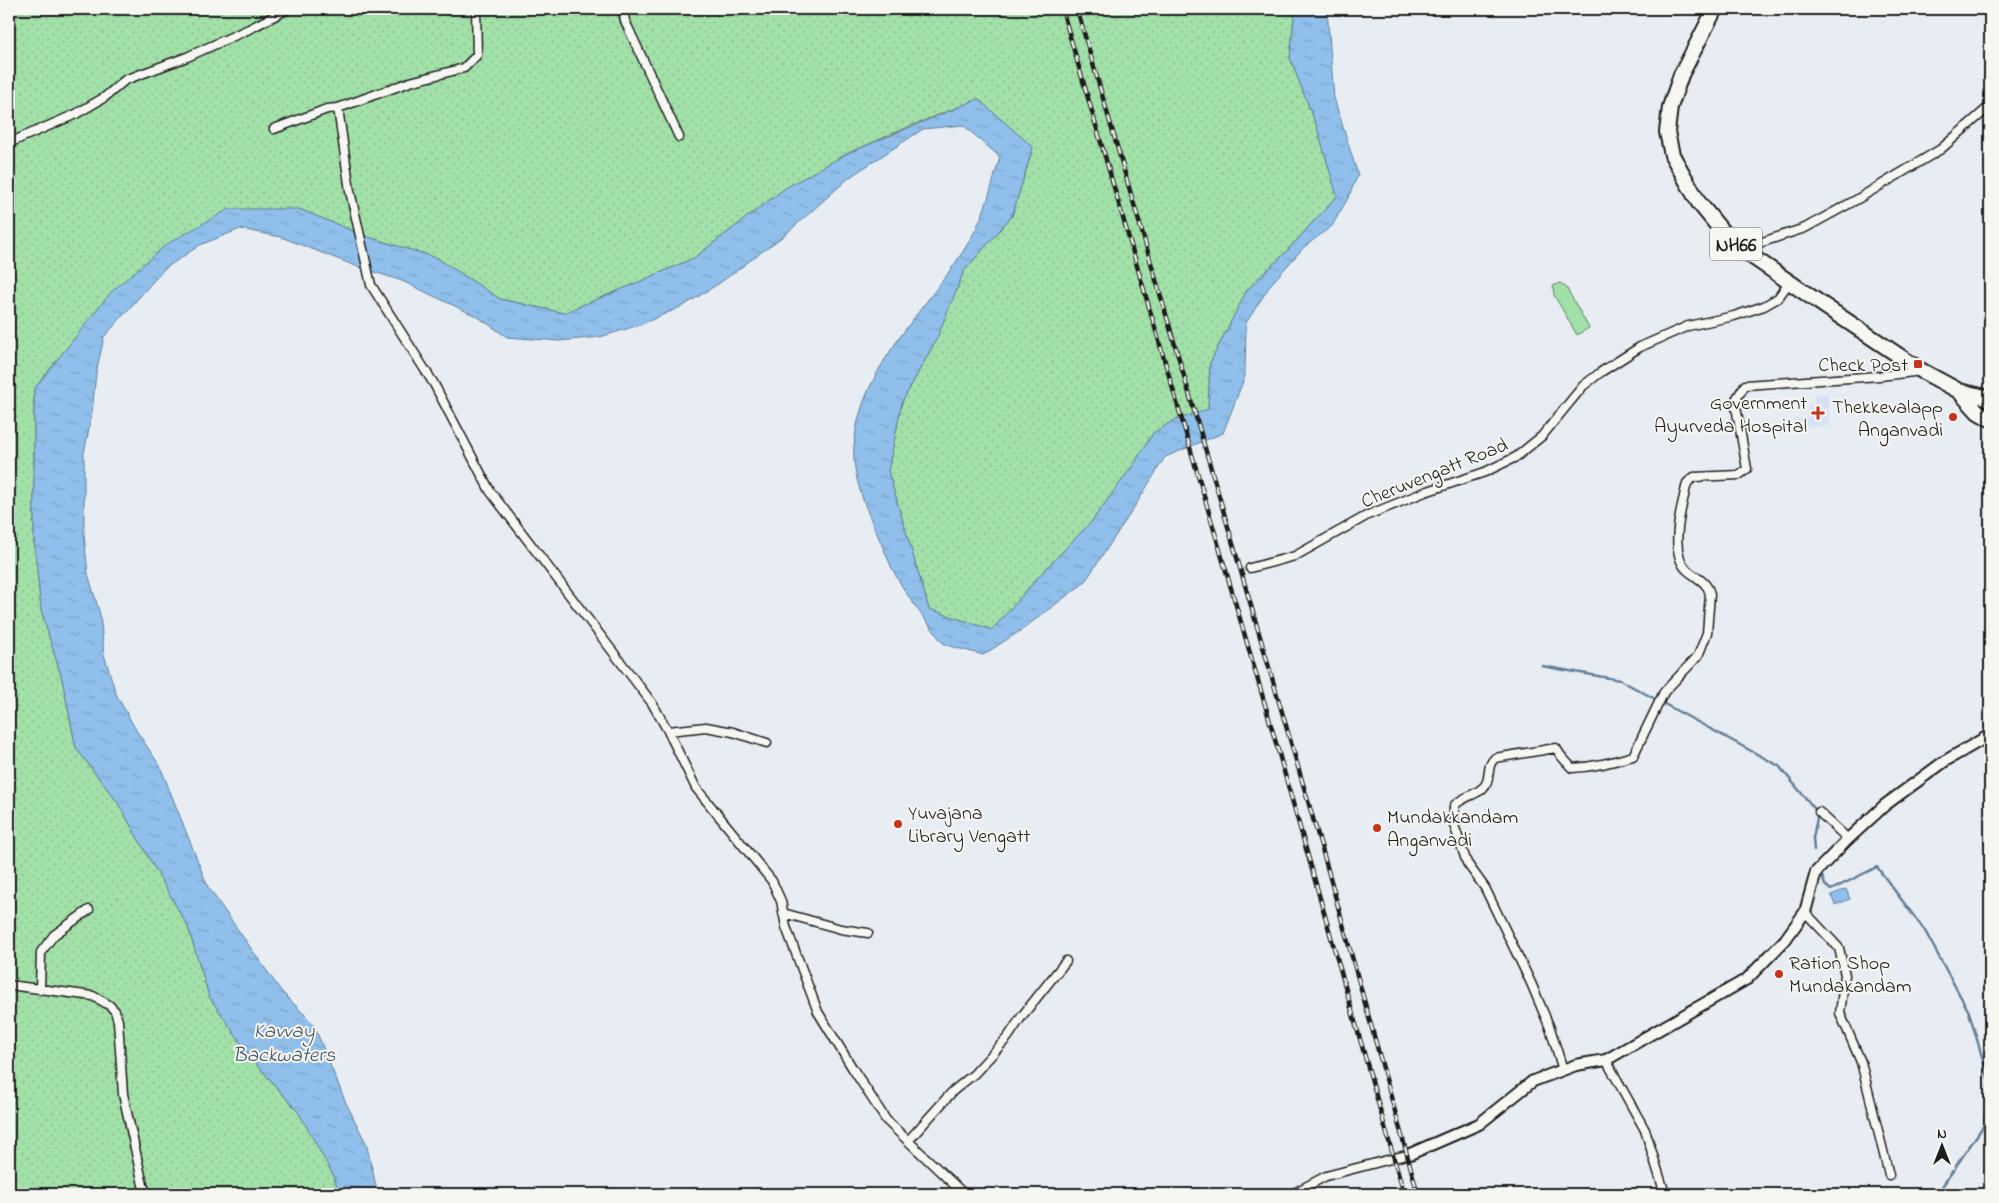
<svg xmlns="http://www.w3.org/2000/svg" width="1999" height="1203" font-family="'Indie Flower',sans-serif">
<defs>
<pattern id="grass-dots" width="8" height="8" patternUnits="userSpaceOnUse" patternTransform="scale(1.25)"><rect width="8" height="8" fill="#a2e0a9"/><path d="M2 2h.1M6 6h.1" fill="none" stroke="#8bc091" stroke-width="1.8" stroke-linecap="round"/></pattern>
<pattern id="water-ripples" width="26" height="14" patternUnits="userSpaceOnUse" patternTransform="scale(1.25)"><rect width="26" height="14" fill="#8fbfea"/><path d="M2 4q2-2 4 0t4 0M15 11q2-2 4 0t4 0" fill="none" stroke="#7ba4c8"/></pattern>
</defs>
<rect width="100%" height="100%" fill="#e8edf3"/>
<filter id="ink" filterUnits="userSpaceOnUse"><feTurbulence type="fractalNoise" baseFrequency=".02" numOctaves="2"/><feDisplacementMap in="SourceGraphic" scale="10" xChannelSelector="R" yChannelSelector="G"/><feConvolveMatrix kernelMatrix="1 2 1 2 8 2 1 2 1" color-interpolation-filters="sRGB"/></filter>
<g filter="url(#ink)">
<path fill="#d7e2f4" d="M1828,393l1,33 -35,2v-9l13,-1v-10l7,-4v-10z"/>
<path fill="url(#grass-dots)" stroke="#5f7e62" d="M9,9h1286l-5,49 27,69 20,69 -51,56 -39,38 -37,73 -2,47 -35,11 -20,12 -19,31 -42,57 -52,54 -48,55 -63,-21 -41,-138 14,-69 34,-62 28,-69 48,-55 21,-68 -55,-49 -70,28 -62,27 -62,35 -90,69 -62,27 -69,28 -63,-14 -63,-41 -69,-21 -69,-28 -132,35 -133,145v152l7,69 21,69 14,69 42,55 70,124 21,69 42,62 48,55 35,62 5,19h-330z"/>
<path fill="#a2e0a9" stroke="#5f7e62" d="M1560,283l6,4 23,41 -12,7 -23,-40 -1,-9z"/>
<path fill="url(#water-ripples)" stroke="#617e98" d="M1295,9h32l7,89 24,77 -10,23 -16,28 -28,21 -33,37 -25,39 -1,53 -22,57 -58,24 -33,54 -48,72 -64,48 -37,24c-9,-3 -33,-8 -40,-12 -3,-3 -7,-9 -9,-12 -18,-23 -36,-47 -47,-74 -14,-35 -36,-73 -33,-112 7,-82 77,-138 116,-205 15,-25 22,-55 30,-83l-37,-32 -40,4 -73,48 -64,57 -65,48 -36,23 -45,20 -40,12 -41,4 -52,-4 -29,-20 -76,-36 -49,-16 -72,-28 -41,-8 -40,16 -36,24 -60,68 -8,36 -4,40 -8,40v81l4,40 12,40 4,40 12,40 20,36 24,36 48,121 73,104 32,32 33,80 20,40 12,51h-39l-6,-19 -34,-62 -48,-55 -42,-62 -21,-69 -70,-124 -42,-55 -14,-69 -21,-69 -7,-69v-152l77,-97 56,-48 62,-35h70l69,28 69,21 63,41 63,14 69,-28 62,-27 90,-69 62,-35 132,-55 55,48 -21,69 -48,55 -28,69 -34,62 -14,69 41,138 63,21 48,-55 52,-54 42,-57 19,-31 20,-12 35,-12 2,-46 37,-73 39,-38 51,-56 -20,-69 -27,-69z
M1846,889l4,10 -15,6 -4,-10z"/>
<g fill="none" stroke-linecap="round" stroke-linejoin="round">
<path stroke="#617e98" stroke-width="2.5" d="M1542,666l78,14 159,86 39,47 -5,25 1,12
M1821,873l4,12 6,5 46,-23 48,64 44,81 20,69 -5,44 -47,69"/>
<g stroke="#1c1c1c" stroke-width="11">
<path id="minor" d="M623,9l2,12 54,116
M338,108l12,83 21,94 63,99 56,107 162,212 16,28 38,-4 27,5 34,11
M274,129l53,-20 11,-1 72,-26 54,-14 13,-13 -1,-46
M9,143l67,-29 29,-17 20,-17 62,-23 62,-28 39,-20
M1741,249l64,-21 51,-28 85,-51 49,-43
M1250,568l45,-12 73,-41 57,-23 60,-20 31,-15 26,-21 41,-50 18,-14 39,-25 48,-21 46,-10 30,-10 14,-8 12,-17
M668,731l28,57 76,93 9,20 5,26 32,85 35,57 33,51 78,74
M1819,812l29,27
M1805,912l34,36 6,27 -5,38 21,49 28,113
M783,913l58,16 27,4
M9,985l84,11 16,9 6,6 3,10 5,73 20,91 4,9
M40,990l1,-38 13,-17 35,-25
M1606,1060l39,70 20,64
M1563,1070l-13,-42 -19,-45 -46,-95 -18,-25 -13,-38v-19c8,-10 26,-11 32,-22 5,-10 0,-18 9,-26l61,-10 5,8 11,12c22,-1 40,-6 61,-12l31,-64 34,-36 9,-23 3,-39c-3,-13 -14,-16 -23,-24 -19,-19 -5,-64 0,-87l7,-6 45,-2 8,-6 -12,-68 10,-16 135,-9 42,-5
M908,1141l45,-50 21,-17 34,-37 14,-21 44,-55
M1292,1194l34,-18 84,-22"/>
</g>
<g stroke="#1c1c1c" stroke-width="14">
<path id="tertiary" d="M1410,1154l69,-30 54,-43 43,-16 30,-5 141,-81 38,-39 20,-28 11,-40 32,-33 37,-34 60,-44 45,-26"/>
</g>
<g stroke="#1c1c1c" stroke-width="18">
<path id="trunk" d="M1715,9l-34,66 -11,32 -3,25 5,23 27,48 27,33 15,13 85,58 96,64 37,20 31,7
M1959,391l19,21 12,7"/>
</g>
<use href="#minor" stroke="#f6f6f2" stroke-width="8"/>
<use href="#tertiary" stroke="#f6f6f2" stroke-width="10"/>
<use href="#trunk" stroke="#f6f6f2" stroke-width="14"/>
<g stroke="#1c1c1c" stroke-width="4.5">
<path id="rail" d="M1062,9l204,699 138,486
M1077,9l247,847 94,338"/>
</g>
<use href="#rail" stroke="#f6f6f2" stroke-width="2.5" stroke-dasharray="8" stroke-linecap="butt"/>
</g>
</g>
<g fill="#c8321e" stroke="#f6f6f2" stroke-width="2">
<rect x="1913" y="359" width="10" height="10" rx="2.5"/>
<path d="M1815.5 405.5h5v5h5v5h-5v5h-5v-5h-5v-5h5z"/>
<circle cx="1953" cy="417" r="5"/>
<circle cx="898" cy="824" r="5"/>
<circle cx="1377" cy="828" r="5"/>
<circle cx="1779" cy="974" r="5"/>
</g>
<g text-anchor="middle" stroke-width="4" stroke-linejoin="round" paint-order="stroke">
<rect fill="#f6f6f2" stroke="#5d5d5c" stroke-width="1" x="1710" y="227.5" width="52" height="33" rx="4"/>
<g font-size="19" font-weight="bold" fill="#1c1c1c">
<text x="1736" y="251">NH66</text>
</g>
<g font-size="20" fill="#1c1c1c" stroke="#f6f6f2" text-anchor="end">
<text x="1908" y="371">Check Post</text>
<text x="1807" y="409">Government<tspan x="1807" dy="23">Ayurveda Hospital</tspan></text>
<text x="1943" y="413">Thekkevalapp<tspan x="1943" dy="23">Anganvadi</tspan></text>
<text x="908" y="819" text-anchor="start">Yuvajana<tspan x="908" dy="23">Library Vengatt</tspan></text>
<text x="1387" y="823" text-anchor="start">Mundakkandam<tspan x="1387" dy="23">Anganvadi</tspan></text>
<text x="1789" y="969" text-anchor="start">Ration Shop<tspan x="1789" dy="23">Mundakandam</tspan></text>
</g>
<g font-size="20" fill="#1c1c1c" stroke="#f6f6f2">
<text transform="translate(1434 472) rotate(-22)" y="7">Cheruvengatt Road</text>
</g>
<g font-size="21" font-style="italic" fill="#445564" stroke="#f6f6f2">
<text x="284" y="1037">Kavvay<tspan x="284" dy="24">Backwaters</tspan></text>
</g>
</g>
<rect width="1999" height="1203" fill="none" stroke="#f6f6f2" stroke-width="30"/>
<rect x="15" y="15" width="1969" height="1173" fill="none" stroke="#1c1c1c" stroke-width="2" filter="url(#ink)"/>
<g transform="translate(1942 1146)" stroke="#f6f6f2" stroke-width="4" paint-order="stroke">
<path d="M0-4L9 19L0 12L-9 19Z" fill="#1c1c1c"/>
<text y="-8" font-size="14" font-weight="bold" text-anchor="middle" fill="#1c1c1c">N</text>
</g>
</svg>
